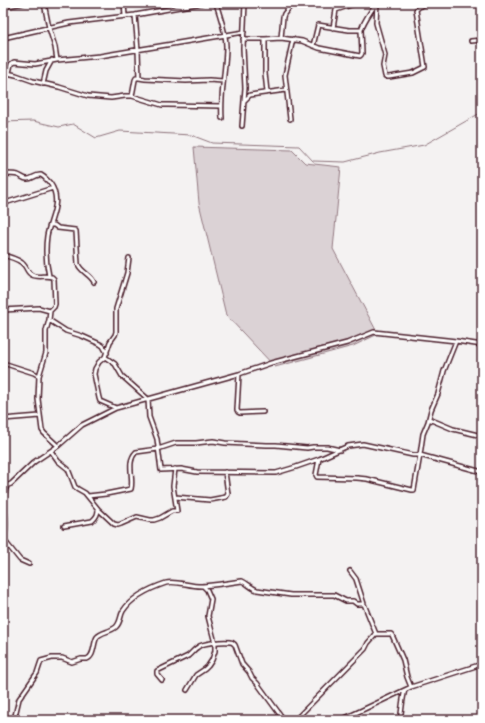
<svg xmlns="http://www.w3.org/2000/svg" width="485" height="723" font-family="Kalam,sans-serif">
<rect width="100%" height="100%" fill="#f4f2f2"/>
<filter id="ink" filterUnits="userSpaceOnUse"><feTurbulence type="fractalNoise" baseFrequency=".025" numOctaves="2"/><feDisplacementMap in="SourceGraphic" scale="8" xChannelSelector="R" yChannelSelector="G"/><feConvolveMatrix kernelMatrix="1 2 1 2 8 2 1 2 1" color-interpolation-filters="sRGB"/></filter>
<g filter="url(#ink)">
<path fill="#dbd2d5" stroke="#927880" d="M194,147l98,3 13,13 36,4 -8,82 45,85 -25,12 -78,21 -49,-52 -27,-112z"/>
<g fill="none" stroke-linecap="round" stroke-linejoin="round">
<path stroke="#8d727a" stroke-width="1" d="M3,122l30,-1 26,6 14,-3 23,14 24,-7 71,4 21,8 87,3 14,15 32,1 35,-9 44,-8 58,-33"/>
<g stroke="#4a1f2b" stroke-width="6">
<path id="street" d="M44,3l5,25 6,19 2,13
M124,3l1,13
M216,3c4,14 10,28 10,43 0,24 -6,48 -4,72
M377,3l-1,20 9,32 -2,11 2,10 2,1h2l24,-4 12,-6 -9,-57 3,-3 8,-4
M3,7l20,-4
M135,15l3,35 1,28
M333,28l3,-18 21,-7
M3,38l66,-15 66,-8 67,-12
M281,38l2,-21 1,-3 9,-11
M243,39h22l16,-1 21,3 17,7 41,8 1,-1 1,-2 -1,-23c3,-10 10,-18 15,-27
M265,39v34l2,19
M471,41l11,-1
M313,46l5,-21 31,5h12
M3,72l13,3 17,6 26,6 29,9 23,2 14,-2h7l30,9h6l53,1
M9,73l2,-9 3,-2 21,2 22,-4 43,-4 144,-24
M139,78l6,1 41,2 23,-1 14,1
M43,84l3,-13 6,-11
M132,96l3,-16 1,-2h3
M244,101l6,-6 36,-5
M290,119l-5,-44 8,-36
M242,126l3,-38 -2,-40 2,-45
M3,174c5,0 11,0 15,1 3,1 6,4 9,4 5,1 8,-5 14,-4 4,2 6,5 9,8 13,18 0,35 -3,53 -2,14 -1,27 2,40
M3,206l5,-4 45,-14
M50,225h4l4,3 17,2 1,1 2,33c3,8 12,10 16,18
M3,255c6,2 17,4 21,10 3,3 3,8 8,10 5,3 14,0 20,2l2,2 1,25 -1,3 -4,4 -1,9 -3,11v22l-7,23 -1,23 4,31 2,3 14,13
M3,310l36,-2 11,3
M49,320l17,11 16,5 18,8 3,2 4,7
M105,357l10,7 7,12 26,23 1,18 8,22 4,31 20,-1 16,3 79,1 20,-6 23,-8 29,-13 15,-2 50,11h7l62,17
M3,363l31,10 5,3
M239,374l-2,36 1,2 2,1 23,-1
M116,408l-16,-7 -1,-3 -5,-24 1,-5 4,-7 6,-5 5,-15 5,-7 1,-3v-23l11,-36 2,-15
M3,419l37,-3
M429,419l24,10 29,7
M51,451l7,10 10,8 7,18 3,2 7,4 13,16 16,15 4,1 3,-1 16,-7 13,3h4l6,-2 12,-7h5l-4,-25 2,-17
M319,459l-3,16 1,2 40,1 10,1 45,11h2l6,-35 3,-21 5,-12 3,-12 7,-16 6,-23 12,-30
M3,487l8,-3 23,-22 24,-16 24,-21 34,-17 123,-34 32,-11 76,-20 27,-11 82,9 26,4
M88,496l18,-2 25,-5c3,-12 -5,-27 5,-37l22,-3 18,-6h20l17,-2 12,2 42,2h9l31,3 6,-1h14l13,3
M175,497l35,3 16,-3 2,-3 -3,-22
M64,526l28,-5c5,-4 6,-7 6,-12
M4,540l16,20 9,4
M3,544c3,-10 3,-22 2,-32 0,-10 -2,-17 2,-26
M350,571l6,8 8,25 12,30
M162,680l-5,-6v-3l2,-1 29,-14c4,-3 6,-7 10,-9 4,-4 25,-6 32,-5 3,0 3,1 5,3l7,19 7,8 3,6 5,5 27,37
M187,690l9,-15 9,-6 3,-3 4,-6 3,-9v-8l-4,-15 -3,-12 3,-17 -4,-9 -4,-4
M14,720l5,-21 18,-26 4,-12 11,-3h10l10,4c3,-1 6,-2 9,-3 1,0 6,0 6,0 8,-3 6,-16 10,-22 4,-5 13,-5 19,-10 5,-5 4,-11 7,-16 9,-14 28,-23 43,-28 10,-3 25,4 37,3 13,-1 26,-3 39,-5 5,2 9,7 15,9l34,5h43l12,6h7l4,3h7
M295,720l70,-71 3,-6 8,-9h15l1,1 11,25 4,17 4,10
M341,720l70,-33 71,-23
M400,720c2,-10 2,-20 5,-30"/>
</g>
<use href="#street" stroke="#fff" stroke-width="3"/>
</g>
</g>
<rect width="485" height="723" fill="none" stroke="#fff" stroke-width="16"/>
<rect x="8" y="8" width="469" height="707" fill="none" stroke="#4a1f2b" stroke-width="1.5" filter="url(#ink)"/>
</svg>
